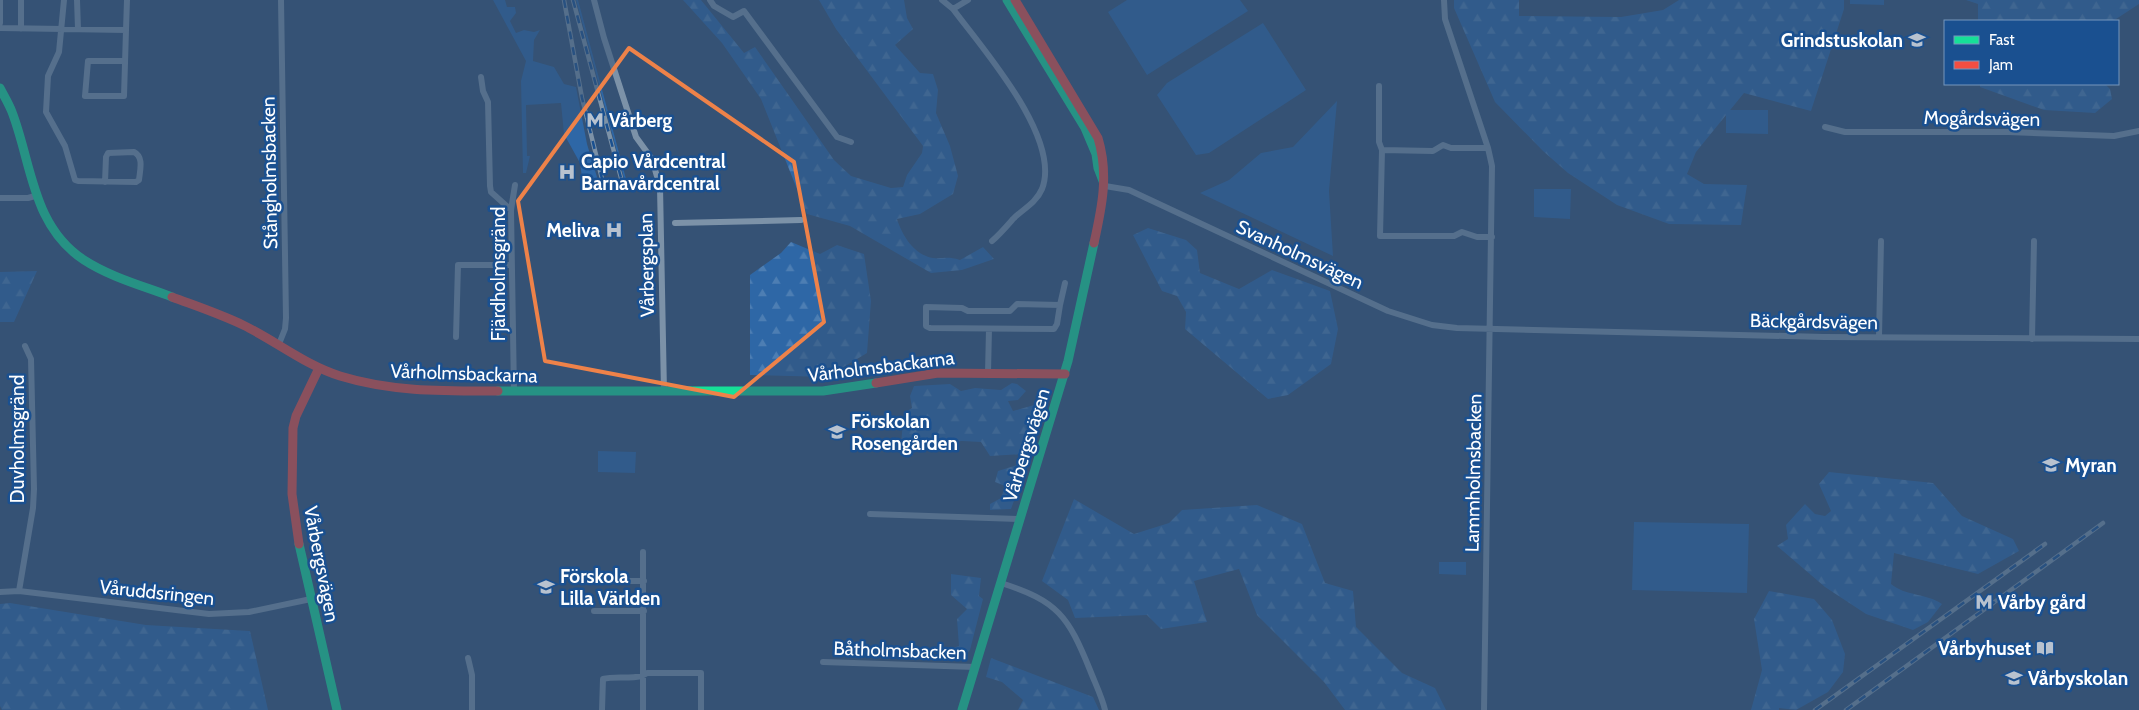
<svg xmlns="http://www.w3.org/2000/svg" width="2139" height="710" font-family="Cabin,sans-serif">
<defs>
<pattern id="forest-firs" width="22" height="20" patternUnits="userSpaceOnUse" patternTransform="scale(1.25)"><rect width="22" height="20" fill="#2e67a6"/><path d="M5 1l3.5 6h-7zM16 11l3.5 6h-7z" fill="#4d7eb3"/></pattern>
</defs>
<rect width="100%" height="100%" fill="#355275"/>
<path fill="#2e67a6" d="M493,0h12l2,7h8l1,6 -6,8 6,12 8,-3 10,2 6,-2 -6,10 -1,21 21,6 10,17 12,3 11,57 13,43h-6l-12,-10 -2,-14 -16,-29 -3,-31 -35,2 1,51h3l-4,17h-3l-2,-92 5,-20z
M576,0h2l48,179 21,10h-20z
M1127,0h113l8,11 -101,64 -39,-63z
M1850,0h34v5l-34,-1z
M1263,23l43,67 -97,63 -13,2 -39,-60 10,-12z
M1337,101l-8,90 4,65 -133,-63 29,-13 32,-27 32,-6z
M1726,110h42v24l-42,-1z
M1534,189h37l-1,30 -36,-2z
M598,451l38,1 -1,21 -37,-1z
M1634,522l115,2 -2,69 -115,-3z
M1439,562h27v13l-27,-1z"/>
<path fill="url(#forest-firs)" d="M683,0h18l43,53 11,-6 79,113 17,16 40,12 12,-1 4,-12 15,-22 1,-7 -87,-117 -17,-29h85l3,18 6,11 -18,16 25,28 13,1 5,16 -2,23 14,33 8,30 -5,18 -33,20 -23,5c5,16 17,36 36,39 11,1 14,-2 27,2l23,-13 11,12 -32,11 -31,3 -81,-47 -43,-12 -46,-115 -39,-56z
M1454,0h65v16l102,1 42,-7 16,-10h165v9l-33,102 -67,-18 -48,59 -9,22 17,10 43,1 -6,40 -72,-1 -52,-19 -49,-32 -25,-22 -48,-49 -41,-94z
M1966,0h173v4l-26,17h-135v-17z
M1980,84h125l5,5 2,10 -17,14 -51,-3 -64,-23z
M1148,228l38,12 11,10 3,23 39,16 33,-19 58,21 8,38 -7,35 -43,31 -20,4 -83,-70 1,-17 -9,-16 -15,-5 -29,-56z
M791,242l29,12 17,-9 27,9 7,47 -4,52 -40,24 -77,-2v-100l31,-22z
M37,271l-23,51h-14v-50z
M1012,383l5,1 9,7 -8,9 -10,1 5,10 21,-6 11,1 -4,8 -10,4 4,16 -3,17 -21,58 -21,1v-6l11,-6 4,-12 -10,-4 3,-11 22,-7 3,-10 -33,2 -9,-14 -19,-1 -45,4 -5,11 -11,-13 3,-30 8,-5 -2,-12 4,-10 36,-2 11,7 14,-3 26,2z
M1829,472l104,11 29,33 51,23 6,12 -41,23 -84,-21 -3,31c14,12 35,9 51,20l-14,18 -15,8 -47,-16 -41,-27 -48,-41 11,-7 -2,-14 19,-21 10,10 10,2 6,-5 -12,-27z
M1074,499l60,35 35,-11 13,-13 75,-5 45,19 23,59 28,8 3,36 46,46 33,15 11,22h-101l-21,-28 -67,-67 -18,-46 -45,12 13,41 -46,7 -14,-14 -72,3 -7,-18 -26,-19z
M951,574l30,4 -2,18 4,3 -13,51 -7,7 -7,1 -12,-3 2,-5 13,-4 -2,-27 10,-10 -16,-14z
M1769,591l45,8 18,21 13,34 -2,18 -15,20 -32,18 -17,-2v2h-28l11,-40 -8,-51z
M10,603l136,22 104,6 18,79h-266l-2,-4v-102z
M991,658l102,39 6,13h-81l5,-10 -21,-18 -16,-5z"/>
<g fill="none" stroke-linecap="round" stroke-linejoin="round">
<path stroke="#7c92a8" stroke-width="6" d="M21,0v29
M64,0l-5,52 -11,24 -2,36 19,34 10,34 3,1 58,1 3,-2c1,-10 5,-23 -5,-28l-26,1 -2,4 -1,25
M77,0l1,29
M594,0l10,38 32,99 16,22 8,28 4,205
M710,0l4,6 19,11 11,-6 93,126 14,5
M942,0l11,9c29,39 109,129 89,180 -6,14 -19,20 -29,30 -7,8 -13,15 -21,22
M1444,0l1,19 43,129 4,18 -8,544
M953,9l15,-9
M0,23v-23
M0,28l126,2 1,-30
M125,61h-37l-3,35h39l2,-66
M481,77l2,14 5,11 2,84 1,6 20,18
M1379,86v56l3,8 -2,86h74l8,-4 15,5h15
M1825,127l20,5h163l106,4 25,-5
M1382,150l51,1 10,-6 8,3h37
M1105,186l24,4 259,121 44,14 25,3 367,9 315,2
M0,198h28l7,-2
M675,223l126,-3
M1017,304l43,1 -3,19 -3,5 -124,-1 -4,-2v-19l36,1 6,3h42z
M1060,305l5,-22
M456,337l2,-72h54
M1879,337l2,-96
M2032,339l2,-98
M279,344l6,-15 1,-11 -5,-318
M988,373l1,-44
M514,392l-3,-182 4,-25
M870,514l151,5
M582,581h62
M1001,583c57,18 67,33 89,87 5,13 12,27 15,40
M19,591l14,-83 1,-19 -3,-130 -6,-13
M0,592l19,-1 190,23 40,-2 62,-13
M594,611h50
M468,658l4,17v35
M823,662l152,5
M602,710l1,-31c14,-4 33,2 44,-6h54v37
M643,710v-158"/>
<path stroke="#16e098" stroke-width="9" d="M1007,0l78,128 11,26 2,14 5,13
M0,88c4,8 9,16 12,24 20,52 20,114 72,148 26,17 59,26 88,37
M498,391h325l53,-8
M299,544l38,166
M962,710l106,-349 26,-118"/>
<path stroke="#f24e42" stroke-width="9" d="M1015,0l83,138c11,36 4,69 -4,105
M172,297c24,9 48,17 71,28 33,16 62,40 97,51 52,16 104,15 158,15
M876,383l62,-10 127,1
M299,544l-7,-50 1,-66 3,-12 23,-48"/>
<g stroke="#7d92a7" stroke-width="4.5">
<path id="rail" d="M564,0l18,98 22,89
M573,0l51,189
M1815,710l230,-166
M1846,710l257,-187"/>
</g>
<use href="#rail" stroke="#1a5090" stroke-width="2.5" stroke-dasharray="8" stroke-linecap="butt"/>
</g>
<path d="M0 0H2139V710H0ZM629,48l165,114 30,160 -90,75 -189,-36 -27,-160z" fill="#355275" fill-opacity=".55" fill-rule="evenodd"/>
<path fill="none" stroke="#ee8249" stroke-width="4" stroke-linejoin="round" d="M629,48l165,114 30,160 -90,75 -189,-36 -27,-160z"/>
<defs>
<g id="school-bare" transform="scale(1.35)"><path d="M0-5L7-2L0 1L-7-2ZM-4 1L0 2.5L4 1V4Q0 6-4 4Z" fill="#b8c2cf" stroke="#1a5090" stroke-width="2.5" paint-order="stroke"/></g>
<g id="metro-bare" transform="scale(1.35)"><path d="M-5.5 5V-5H-3L0 0L3-5H5.5V5H3V-.5L0 4L-3-.5V5Z" fill="#b8c2cf" stroke="#1a5090" stroke-width="2.5" paint-order="stroke"/></g>
<g id="hospital-bare" transform="scale(1.35)"><path d="M-5-5h3v3.5h4V-5h3V5h-3V1.5h-4V5h-3Z" fill="#b8c2cf" stroke="#1a5090" stroke-width="2.5" paint-order="stroke"/></g>
<g id="library-bare" transform="scale(1.35)"><path d="M-6-4Q-3-5.5-.7-3.5V5Q-3 3-6 4ZM6-4Q3-5.5 .7-3.5V5Q3 3 6 4Z" fill="#b8c2cf" stroke="#1a5090" stroke-width="2.5" paint-order="stroke"/></g>
</defs>
<g fill-rule="evenodd">
<use href="#school-bare" x="1917" y="40"/>
<use href="#metro-bare" x="595" y="120"/>
<use href="#hospital-bare" x="567" y="172"/>
<use href="#hospital-bare" x="614" y="230"/>
<use href="#school-bare" x="837" y="432"/>
<use href="#school-bare" x="2051" y="465"/>
<use href="#school-bare" x="546" y="587"/>
<use href="#metro-bare" x="1984" y="602"/>
<use href="#library-bare" x="2045" y="648"/>
<use href="#school-bare" x="2014" y="678"/>
</g>
<g text-anchor="middle" stroke-width="5" stroke-linejoin="round" paint-order="stroke">
<g font-size="19" font-weight="bold" fill="#fff" stroke="#1a5090" text-anchor="start">
<text x="1903" y="47" text-anchor="end">Grindstuskolan</text>
<text x="609" y="127">Vårberg</text>
<text x="581" y="168">Capio Vårdcentral<tspan x="581" dy="22">Barnavårdcentral</tspan></text>
<text x="600" y="237" text-anchor="end">Meliva</text>
<text x="851" y="428">Förskolan<tspan x="851" dy="22">Rosengården</tspan></text>
<text x="2065" y="472">Myran</text>
<text x="560" y="583">Förskola<tspan x="560" dy="22">Lilla Världen</tspan></text>
<text x="1998" y="609">Vårby gård</text>
<text x="2031" y="655" text-anchor="end">Vårbyhuset</text>
<text x="2028" y="685">Vårbyskolan</text>
</g>
<g font-size="19" fill="#fff" stroke="#1a5090">
<text transform="translate(1982 118) rotate(1)" y="7">Mogårdsvägen</text>
<text transform="translate(269 173) rotate(-91)" y="7">Stångholmsbacken</text>
<text transform="translate(1300 254) rotate(25)" y="7">Svanholmsvägen</text>
<text transform="translate(646 265) rotate(-91)" y="7">Vårbergsplan</text>
<text transform="translate(498 274) rotate(-90)" y="7">Fjärdholmsgränd</text>
<text transform="translate(1814 321) rotate(1)" y="7">Bäckgårdsvägen</text>
<text transform="translate(881 366) rotate(-7)" y="7">Vårholmsbackarna</text>
<text transform="translate(464 373) rotate(2)" y="7">Vårholmsbackarna</text>
<text transform="translate(17 439) rotate(-90)" y="7">Duvholmsgränd</text>
<text transform="translate(1026 445) rotate(-73)" y="7">Vårbergsvägen</text>
<text transform="translate(1473 473) rotate(-89)" y="7">Lammholmsbacken</text>
<text transform="translate(322 564) rotate(79)" y="7">Vårbergsvägen</text>
<text transform="translate(157 592) rotate(6)" y="7">Våruddsringen</text>
<text transform="translate(900 650) rotate(2)" y="7">Båtholmsbacken</text>
</g>
</g>
<rect x="1944" y="20" width="175" height="65" fill="#1a5090" stroke="#7696bc"/>
<rect x="1954" y="36" width="25" height="8" fill="#16e098" stroke="#7696bc"/>
<text x="1989" y="45" font-size="15" fill="#ffffff">Fast</text>
<rect x="1954" y="61" width="25" height="8" fill="#f24e42" stroke="#7696bc"/>
<text x="1989" y="70" font-size="15" fill="#ffffff">Jam</text>
</svg>
